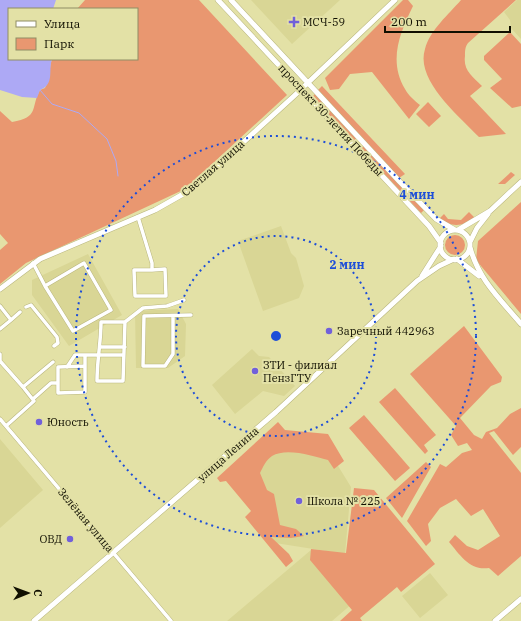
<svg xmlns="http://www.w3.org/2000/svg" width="521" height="621" font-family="'IBM Plex Serif',serif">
<rect width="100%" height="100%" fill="#e3e1a6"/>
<path fill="#d9d695" d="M251,0h89l-48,44z
M517,0h4v39l-10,-11 -1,-8 -6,-8z
M281,226l10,27 5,5 8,28 -5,12 -36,13 -25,-70z
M88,254l34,61 -53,31 -37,-51v-15z
M178,309l8,15 -1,32 -17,12h-32l-1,-57z
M252,349l7,7 10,1 26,29 -11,10 -21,-5 -28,23 -23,-29z
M271,438l56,10 24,39 -6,67 -76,-12 -10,-28 -30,-38z
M0,439l43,51 -43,38z
M311,550l42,53 -21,18h-105z
M430,573l18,22 -28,23 -18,-22z"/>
<path fill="#e99770" d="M85,0h114l88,95 -102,94 -159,74 -26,21v-34l8,-7 -8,-9v-123l12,11c28,-5 18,-14 28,-32l5,-2c7,-13 3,-17 7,-29h85v-50h-60z
M403,0h5l5,6c-13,27 -25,54 -8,83 3,6 10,12 15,16l-11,14 -37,-47 -22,2 -11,15 -9,1 -5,-12z
M461,0h55l-48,43c-3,4 -3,8 -3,13 -2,14 7,20 17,30l-12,10 36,38 -27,3c-20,-21 -64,-57 -54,-88 5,-19 24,-35 36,-49z
M510,32l11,12v62l-9,2 -22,-20 12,-9 -18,-19v-4z
M322,86l83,88 -6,4 -81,-88z
M315,94l109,116 -3,3 -109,-116z
M428,102l13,14 -12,11 -13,-13z
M511,172l4,3 -10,9h-7z
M521,202v112l-45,-54 2,-19z
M469,212l7,7c-13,6 -24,10 -36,-1l4,-4 4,5 13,1z
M445 245a10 10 0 1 1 20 0a10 10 0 1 1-20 0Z
M464,326l38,51 -1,5 -10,4 -31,32 14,17 8,4 4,-7 11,-4 13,-14 11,-6v39l-8,8 -19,-24 -5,2 32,40v83l-23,20 -9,-8c-19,3 -29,-13 -40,-26l6,-7 12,11 11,4 22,-14 -17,-27 -12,7 -15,-17 -16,9 -12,16 3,17 -5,5 -19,-25 33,-57 6,3 16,-14 10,-3 -5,-7 -9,3 -7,-11 5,-9 -46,-52z
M395,388l41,47 -12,10 4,6 -3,3 -46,-52z
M364,415l46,53 -15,13 -46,-53z
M278,422l7,8 43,4 16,27 -10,8 -6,-9c-14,-4 -42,-13 -56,-4 -6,4 -9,11 -12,17l7,17 7,4 6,31 16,4 8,7 -13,2 -20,-1 18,17 4,7 -7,6 -41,-50 6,-6 -25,-30 -6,1 -3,-4z
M426,462l5,5 -29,51 -16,-20z
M354,488l20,2 61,74 -34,28 -4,-5 -37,31 2,3h-22l12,-11 -42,-50 1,-11 35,4z"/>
<path fill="#ada9f5" d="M0,0h56l-3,9h-44v50h43c-4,12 3,25 -12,31l-3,8 -15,-1 -22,-7z"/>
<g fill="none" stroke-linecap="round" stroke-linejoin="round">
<path stroke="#ada9f5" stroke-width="1" d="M40,90l12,14 27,9 28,26 9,22 2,15"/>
<g stroke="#b9b67e" stroke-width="4.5">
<path id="street" d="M138,217l14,46v7l13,-1 1,27h-31l-1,-26h18
M33,263l12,23 39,-23 27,47 -38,21 -28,-45
M0,306l11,14 -11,9
M26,307l5,-2 26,32 1,6 -4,3
M173,316v38l-8,12h-22l1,-50 47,-1
M11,320l9,-8
M125,322l-2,59h-26c0,-21 4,-39 4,-59h24l18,-14 24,-2 17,-6
M101,347h24
M0,354v7l23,26 30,-25
M85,355v11
M85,366v26l-27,1v-26z
M67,367l8,-12h48
M33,399l18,-16h7
M0,419l171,202
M6,426l28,-25 -11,-14"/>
</g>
<g stroke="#b9b67e" stroke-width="6">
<path id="secondary" d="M218,0l211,226 12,17
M231,0l169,182 36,37 19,11
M458,230l32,-19 31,-29
M440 245a15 15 0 1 1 30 0a15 15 0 1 1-30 0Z
M470,242l7,-14 11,-14
M470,247c8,32 31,53 51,77
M457,259l22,17
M422,276l19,-30
M0,289l40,-30 115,-49 30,-17 18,-14 91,-83 101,-96
M34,621l242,-209 141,-131 22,-15 15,-7
M495,621l26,-22"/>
</g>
<use href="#street" stroke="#fff" stroke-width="3.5"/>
<use href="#secondary" stroke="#fff" stroke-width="5"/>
</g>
<g fill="none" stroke="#1d4ed8" stroke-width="2" stroke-dasharray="2 4">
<circle cx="276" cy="336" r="100"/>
<circle cx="276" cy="336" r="200"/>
</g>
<g fill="#7160da" stroke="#e3e1a6" stroke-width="1.5">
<path d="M292 16h4v4h4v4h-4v4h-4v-4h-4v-4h4z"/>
<circle cx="329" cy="331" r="4"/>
<circle cx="255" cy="371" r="4"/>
<circle cx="39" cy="422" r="4"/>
<circle cx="299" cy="501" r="4"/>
<circle cx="70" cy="539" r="4"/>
</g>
<g text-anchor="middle" stroke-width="4" stroke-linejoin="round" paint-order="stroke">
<g font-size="11" fill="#100f00" stroke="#e3e1a6" text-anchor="start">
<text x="303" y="26">МСЧ-59</text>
<text x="337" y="335">Заречный 442963</text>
<text x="263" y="369">ЗТИ - филиал<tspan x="263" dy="13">ПензГТУ</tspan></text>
<text x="47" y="426">Юность</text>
<text x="307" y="505">Школа № 225</text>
<text x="62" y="543" text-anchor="end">ОВД</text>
</g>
<g font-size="11" fill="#100f00" stroke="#e3e1a6">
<text transform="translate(331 120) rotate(47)" y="4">проспект 30-летия Победы</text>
<text transform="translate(213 168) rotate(-41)" y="4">Светлая улица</text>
<text transform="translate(228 454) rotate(-41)" y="4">улица Ленина</text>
<text transform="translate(86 520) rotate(50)" y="4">Зелёная улица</text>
</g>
</g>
<circle cx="276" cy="336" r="6" fill="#1d4ed8" stroke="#e3e1a6" stroke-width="2"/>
<g font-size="12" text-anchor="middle" font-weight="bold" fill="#1d4ed8" stroke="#e3e1a6" stroke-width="4" stroke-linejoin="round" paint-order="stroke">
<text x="417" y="199">4 мин</text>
<text x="347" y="269">2 мин</text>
</g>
<rect x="8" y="8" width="130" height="52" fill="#e3e1a6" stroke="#8f8d64"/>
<rect x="16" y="21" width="20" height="6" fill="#ffffff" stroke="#8f8d64"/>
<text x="44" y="28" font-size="12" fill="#100f00">Улица</text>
<rect x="16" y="38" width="20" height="12" fill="#e99770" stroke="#8f8d64"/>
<text x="44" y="48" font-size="12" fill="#100f00">Парк</text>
<g transform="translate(28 593) rotate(89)" stroke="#e3e1a6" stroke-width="3" paint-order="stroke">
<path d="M0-3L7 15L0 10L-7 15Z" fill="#100f00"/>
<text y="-6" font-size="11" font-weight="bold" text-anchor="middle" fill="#100f00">С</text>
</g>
<path d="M385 26v6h125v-6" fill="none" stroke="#100f00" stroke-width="2"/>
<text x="391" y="26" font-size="12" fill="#100f00" stroke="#e3e1a6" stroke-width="3" paint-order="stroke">200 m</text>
</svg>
